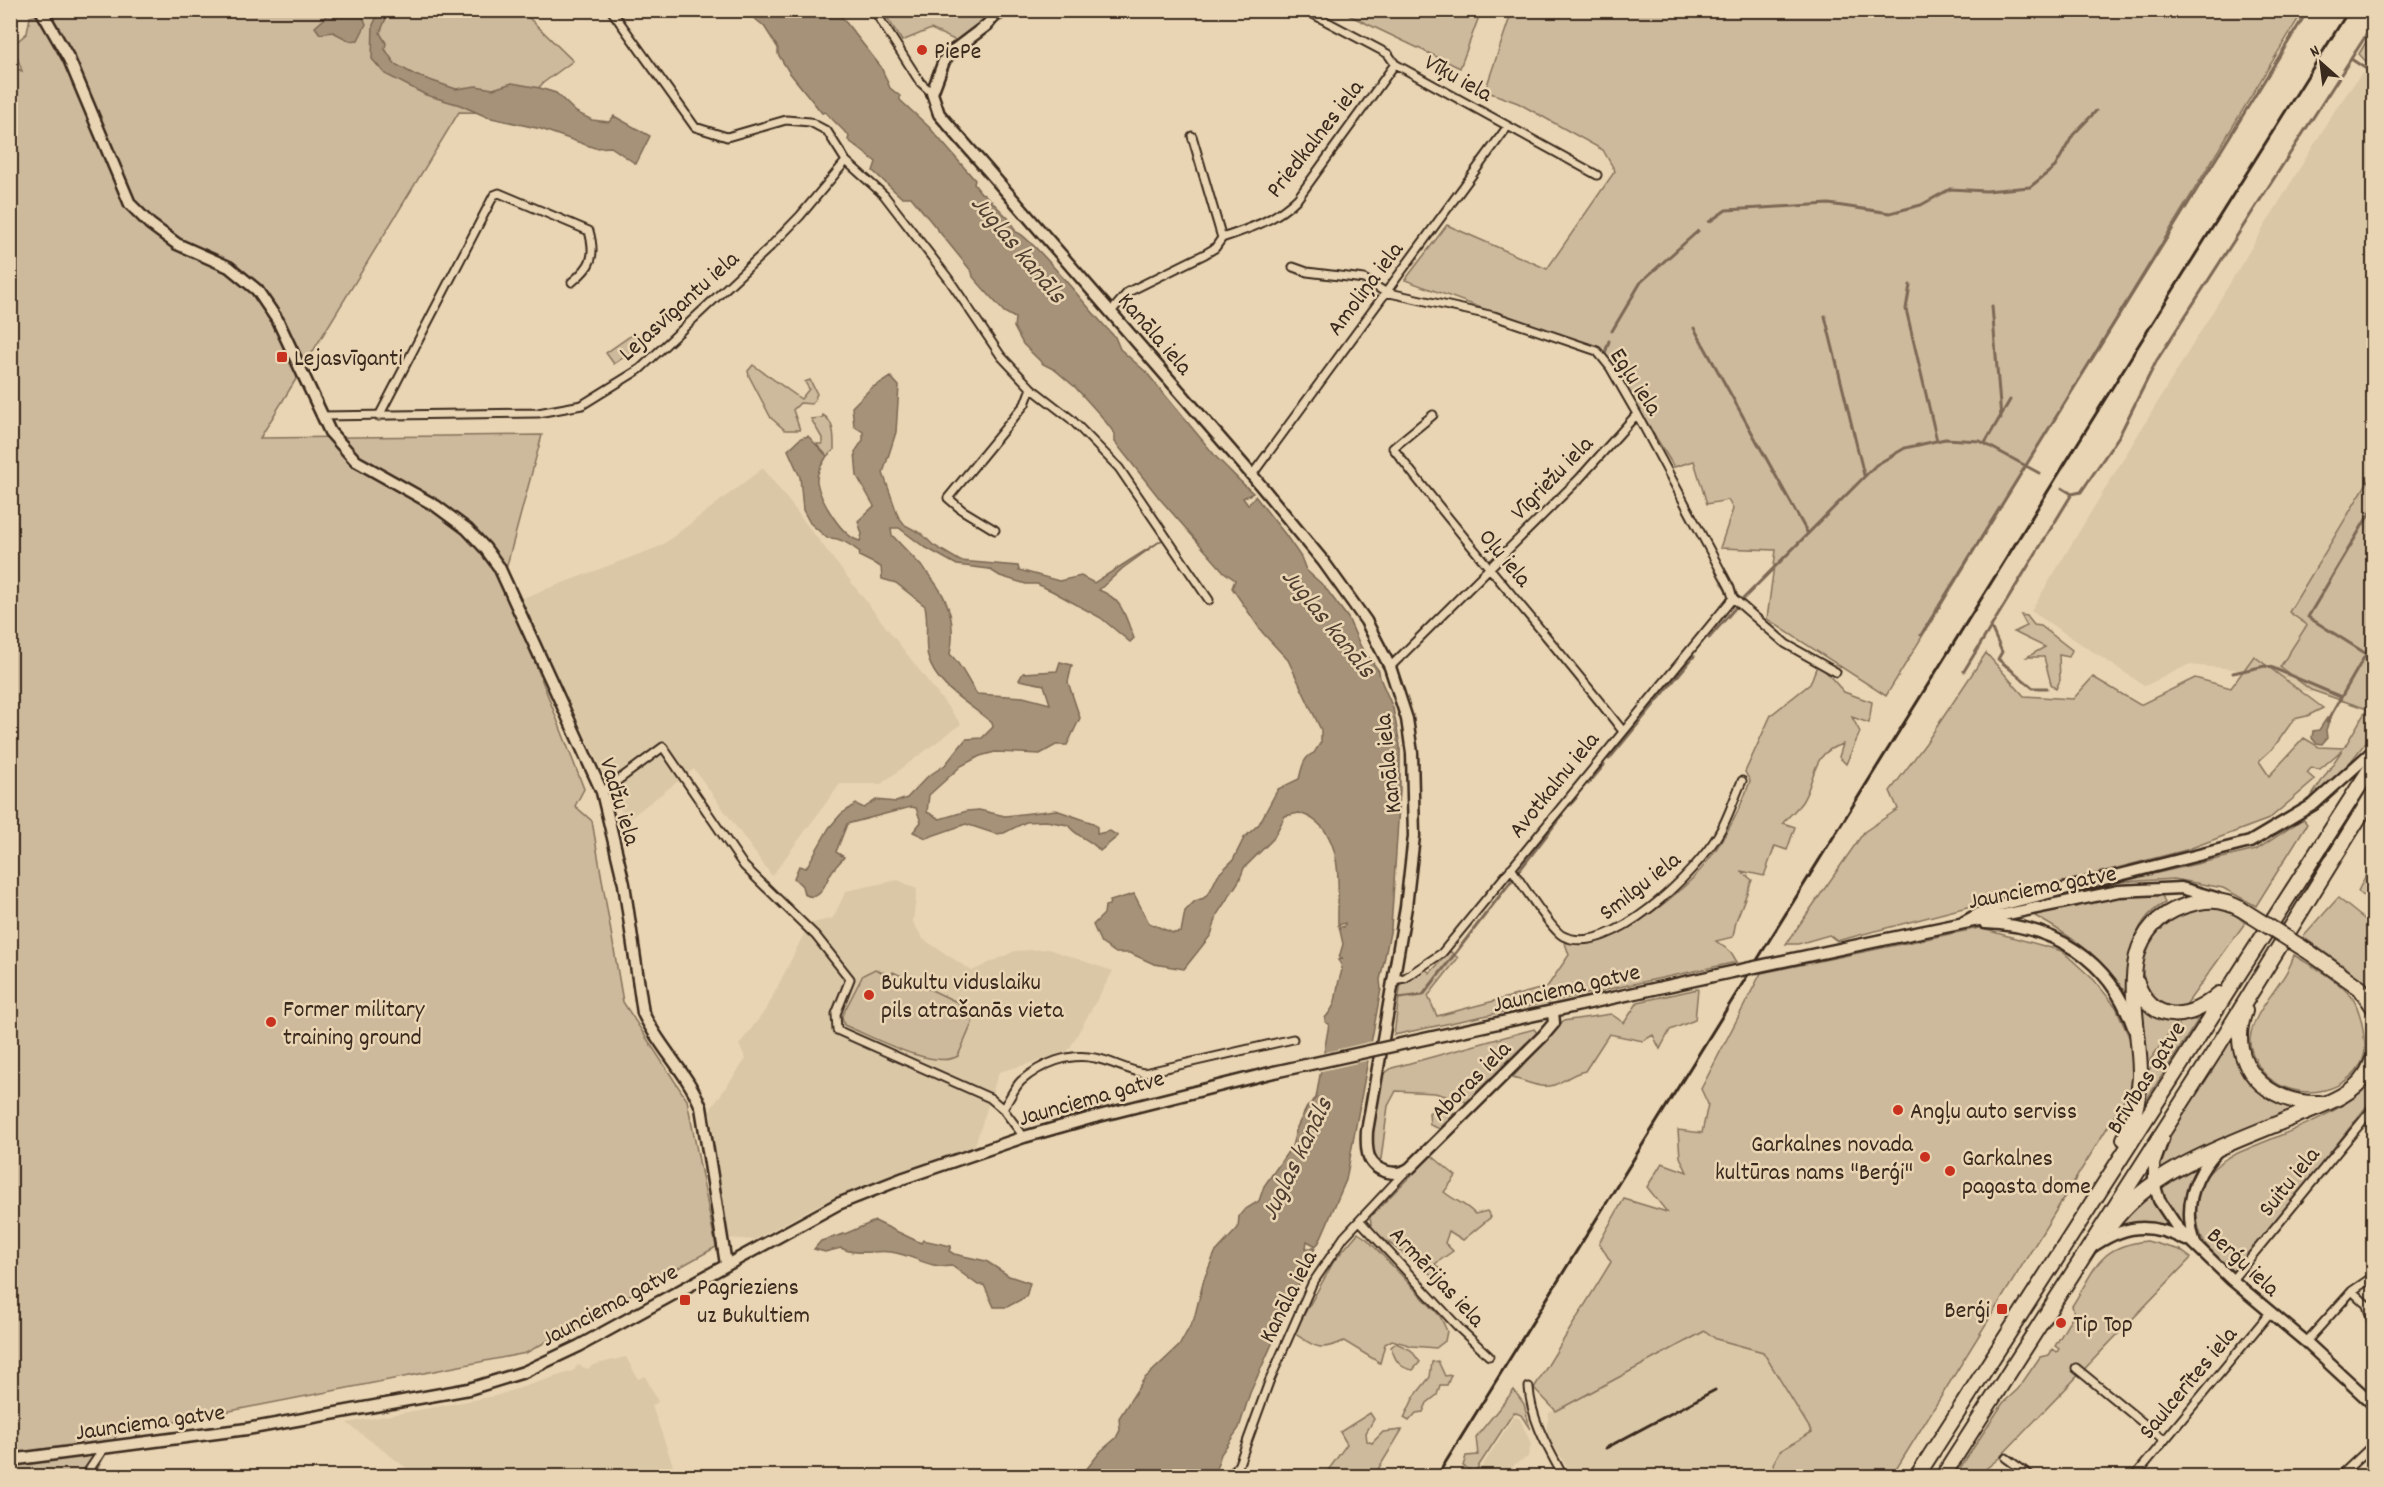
<svg xmlns="http://www.w3.org/2000/svg" width="2384" height="1487" font-family="Dekko,sans-serif">
<rect width="100%" height="100%" fill="#e9d5b3"/>
<filter id="ink" filterUnits="userSpaceOnUse"><feTurbulence type="fractalNoise" baseFrequency=".0167" numOctaves="2"/><feDisplacementMap in="SourceGraphic" scale="12" xChannelSelector="R" yChannelSelector="G"/><feConvolveMatrix kernelMatrix="1 2 1 2 8 2 1 2 1" color-interpolation-filters="sRGB"/></filter>
<g filter="url(#ink)">
<path fill="#dac7a6" d="M2362,73l11,7v393l-84,139 18,12 -3,3 31,19 -24,47 -77,-24 -46,-4 -43,21 -114,-75 304,-501z
M763,468l198,256 -80,60h-41l-68,92 -78,-107 -68,52 -106,-222 141,-53z
M898,880l19,9 -4,33 10,17 49,32 43,-20 33,-2 65,22 -46,82 -68,19 -24,73 -157,60 -64,35 -26,-2 -18,-128 36,-51 -7,-14 28,-37 42,-84 24,-6 13,-27z
M1702,1331l14,8 47,13 49,81 -1,43h-239l-26,-44 3,-19z
M626,1357l12,22 7,-3 13,26 -6,4 23,65 -2,5h-256l-70,-53 148,-27 78,-25 5,-6 10,4 5,-4z
M1514,1416l6,3 11,25 -3,13 -13,7 -7,12h-32z"/>
<path fill="#cdb99b" stroke="#84725c" stroke-width="1.5" d="M52,11h470l51,50 -30,22 -28,30 -56,-1 -199,326 282,-3 -39,145 81,209 -9,17 17,15 31,181 64,98 29,147 -190,106 -408,80 -25,43h-82v-1410l11,5 -9,-26 14,-12 3,-16 23,-4z
M883,11h134l-54,33 -32,-15 -29,12z
M1340,11h141l-21,57z
M1512,11h791l-417,685 -119,-77 9,-69 -56,-2 13,-39 -5,-9 -21,4 -13,-43 -20,6 -69,-114 -200,-73 42,-55 100,44 68,-98 -12,-21 -85,-47 -33,-12z
M2373,30v39l-14,-15z
M633,334l8,11 -27,19 -8,-11z
M753,365l48,34 8,-10 -4,-7 5,-2 7,14 -5,10 -12,-1 -7,7 7,20h-15l-14,-12 -22,-42 -1,-5z
M823,415c12,7 11,23 11,35l-7,6 -11,-12h6v-6l-11,-19 11,-1z
M2373,473v260l-25,32 -39,35 33,-50 -22,19 -9,-1 -4,5 8,7 -46,39 -83,31 -349,91 -8,-6 -31,9h-12l78,-112 34,-23 -8,-18 36,-48 60,-90 38,43 49,3 20,-22 47,28 55,-27 36,10 23,-32 69,52 -16,8 -13,3 -20,28 -15,14 10,15 35,-38 15,9 25,1 23,-39 -56,-19 -31,-23 27,-42 -18,-13z
M2021,615l6,1 7,9 7,1 31,24 -3,7 -10,-2 1,25 -4,9 -5,-5 -7,-27h-17l18,-10 -31,-15 13,-6z
M1818,663l26,29 28,10 -3,21 -17,-6 8,15 -14,32 -7,-7 4,-13c-33,9 -26,34 -41,58 -5,7 -13,14 -19,21l12,4 -8,23 -12,-4 -11,30 -23,-5 11,9 -16,41 -3,16 -17,4 15,11 6,10 -343,73 8,-61 19,-9 9,8 20,-22 8,7 -30,38 9,20 110,-29 22,-32 -6,-18c31,28 109,-38 131,-60 24,-25 45,-63 56,-96l-5,-9 26,-57 39,-31z
M2303,819l4,5 -51,82 -33,-18 -49,-9 -55,3 137,-32z
M2373,861l1,43h-1l-15,-13z
M2126,895h36l3,8c-37,19 -38,65 -35,101 -18,-41 -56,-66 -95,-88 20,-15 66,-17 91,-21z
M2338,898l35,28v70l-26,-28 -44,-31z
M2225,906l20,17 -62,86 -26,-5c-31,-44 -12,-79 36,-96 9,-3 22,-1 32,-2z
M1979,928l83,23 32,29 22,27 16,37 1,42 -241,390h-114l-5,-12 7,-13 32,-19 -49,-80 -47,-13 -11,-8 -149,80 -22,-23 77,-126 -12,-19 25,-44 43,13 -20,-25 15,-24 25,9 -7,-15 -2,-27 24,3 6,-29 -7,-15 60,-116z
M2294,955c19,12 41,23 56,40 6,6 10,20 12,29 2,13 6,27 -1,40 -22,37 -82,37 -103,1 -4,-8 -9,-17 -8,-26 3,-31 36,-55 44,-84z
M875,969l16,7 2,-4 81,38 -1,11 -15,35c-24,15 -89,-21 -114,-31l-2,-9 21,-41z
M1698,989l-3,31 -25,10 -10,19 -7,-14 -10,6 -34,-7 -24,37c-13,2 -19,10 -31,14 -13,5 -30,-5 -42,-7l51,-57 48,-7 13,9 14,-21z
M2139,998l39,22 -34,49z
M2182,1019l16,1 -53,82 -4,-3 4,-23z
M1534,1029l3,4 -67,70 -35,-10 -39,-2 -8,15 -7,53 -6,1 -4,-12 10,-72 11,-8z
M2232,1036c8,34 23,59 58,70l1,6 -133,63c0,-39 52,-106 74,-139z
M2373,1076v22l-138,176c-8,-7 -17,-14 -24,-22 -15,-17 -19,-47 -10,-67 5,-12 16,-20 26,-27 42,-21 122,-42 146,-82z
M1441,1105l12,4v9l-13,11 -10,-4 -1,-12z
M1431,1155l25,21 -12,16c11,9 22,12 31,22l12,-3 4,6 -28,23 -14,-9 -4,12 8,8 -18,13 9,10 -8,4 -64,-48 -2,-13z
M2201,1162c-14,20 -17,39 -14,63l-6,1 -11,-12 -12,-29z
M2151,1189l17,34 -2,4 -48,2 -3,-5z
M1358,1233l9,6 73,77 7,15 -2,10 -9,7 -24,-2 -20,-6 -7,4 -5,19 -36,-22c-25,11 -29,6 -50,-8l40,-72z
M2147,1241l33,9 11,8 -193,201 -21,17 -21,-2 47,-71 15,-14 22,-32 9,-2 4,-6 4,3 2,-3 -4,-3 19,-32 -2,-8c24,-38 26,-60 75,-65z
M1396,1343l15,7 9,12 -7,8c-14,-2 -18,-10 -22,-23z
M1438,1361l7,15 6,-1 -4,10h-7l-3,10 -10,8 -4,9 -7,1 -7,8 -5,-3 10,-21 16,-20 2,-15z
M1514,1390l10,14 6,25 -9,-14 -7,-3 -42,64h-11l9,-6 -7,-4 3,-10 12,-1 -2,-18z
M1370,1413l4,6 -8,14 1,8 5,2 11,-11 19,-2 -28,46h-50l23,-32 -7,-12z"/>
<path fill="#a59278" stroke="#7b6854" stroke-width="1.5" d="M380,10l9,1 -9,22 6,10 -1,6 10,15 20,11 41,14 20,-3 17,3 19,-6 28,5 16,5 20,19 16,8 17,2 5,-6 36,20 -14,28 -25,-17 -16,1 -54,-19 -54,-12 -27,-12 -34,-10 -41,-21 -13,-15 1,-34z
M327,11h41l-6,4 4,9 -8,16 -8,1 -17,-9 -13,2 -5,-7 9,-8z
M745,11h92l44,56 9,21 10,8v4l29,27 46,53 -1,4 7,9 3,1 25,25 7,13c14,2 82,89 99,105l5,12 26,23 71,86c12,11 23,24 36,35l-10,5 5,7 7,-9 30,38 16,23 5,13 18,16 24,32 13,29 18,24 1,7 13,30 7,37v46l-9,137 -11,52 1,9 -35,191 -27,62 -3,4 -9,-5 -1,7h9l-65,145 -11,35 -18,26 -7,22h-133l20,-25 15,-13 4,-8 -1,-12 25,-39 35,-33 15,-27 10,-40 11,-26 23,-25 1,-12 5,-6 15,-9 5,-15 28,-40 5,-19 10,-20 9,-9 13,-74 -3,-1 -1,-5c11,-13 10,-16 13,-33 1,-9 8,-16 0,-25l5,-1 -4,-1 4,-14 -4,-18 5,1 1,-4 -7,2c-1,-38 9,-98 -39,-112l-14,3 -12,23 -29,29 -5,13 -21,32 -7,22 -27,34 -30,-5 -24,-11h-14l-15,-10 -8,-18 11,-11 1,-8 4,-1 1,-4 24,-7 15,29 24,10 8,-1 4,-21 10,-10 9,-3 6,-7 8,-16 15,-15 11,-22 15,-14 19,-35 21,-10c3,-11 4,-22 15,-26l7,-11v-12l-33,-70 -26,-28 -30,-44 3,-8 -11,-8 -64,-73 -45,-57v-8l-13,-17 -27,-30 -20,-17 -12,-6 -20,-20 -9,-17 1,-9 -11,-6 -31,-35 -1,-5 -61,-75h-10l-28,-26 3,-9 -28,-22 1,-4 -24,-24 -3,1 -33,-41 -11,-18v-6l-14,-22z
M891,377l8,9 -3,46 -13,41 15,43 7,9 17,9 11,11 27,16 58,5 1,4 40,11 22,-5 13,7 68,-43 -39,28 -24,22c25,10 25,25 35,48l-4,4 -29,-24 -49,-27 -15,-7h-11l-26,-8 -11,-7 -32,-4 -34,-19 -24,-18h-8l1,7c34,38 70,62 58,119 12,11 18,28 27,40l46,3 27,7 -6,-19 -25,-5 4,-7 34,-2 3,-9 12,3 -4,17 12,36 -13,27h-11l-16,9 -45,-2 -15,4 -19,10 -32,29 -2,17 13,7 27,-8 12,-1 26,6 51,-6 37,13 4,4v7l13,-3 8,5 -18,15c-9,-12 -23,-13 -32,-26l-22,-4 -20,1 -22,11 -8,1 -30,-10 -40,14 -13,-6 8,-10 -5,-14 -5,-1 -64,17 -11,28 8,5c-4,6 -10,10 -13,16 -6,9 -10,31 -27,21l-2,-8 -8,-8 5,-12 7,2 23,-40 12,-14 15,-10 8,4 12,-8 20,2 11,-4 20,-21 18,-12 21,-26 16,-1 11,-11 -1,-4c-21,-19 -56,-35 -64,-66 -4,-17 1,-34 -3,-51l-29,-23 -14,-4 -1,-12 -22,-11 1,-4c-11,-8 -20,-15 -33,-14l-17,-15 -7,-13 -3,-33 -12,-27 13,-12 7,-2 19,20c-4,7 -11,16 -10,26 3,18 25,55 43,59l2,-7 -4,-13 16,-15 -17,-30 -2,-24 8,-12v-8l-9,-6 -2,-19 19,-19z
M2327,718l3,1 -4,11 1,8 -5,6 -6,-1 -4,-5 1,-7 6,-1z
M875,1221l46,22 2,-3 28,6 -2,5 5,3 32,7 23,15 21,7 -4,14 -19,10h-13l-10,-22h-6l-26,-19c-23,3 -38,-11 -61,-14 -17,-2 -35,4 -50,-4l-16,4 -11,-3 7,-8 26,-8z"/>
<path fill="#e9d5b3" d="M1373,1041l-3,19 -53,12 5,-19z"/>
<g fill="none" stroke-linecap="round" stroke-linejoin="round">
<path stroke="#7b6854" stroke-width="3" d="M2351,59l23,15
M1709,222l17,-12 103,-6 61,9 31,-8 29,-16 36,2 44,-4 25,-20 18,-32 23,-24
M1910,285l-4,24 31,132
M1992,306l9,112
M1825,316l39,159
M1694,328l113,204
M1612,331l29,-49 57,-51
M1605,353l4,-12
M1985,443l25,-43
M2072,494l9,-2 38,-56 38,-76 217,-337
M1741,601l135,-136 29,-17 40,-9 35,2 59,32
M1991,627l11,25 -4,7 35,29h14
M1921,635l387,-625
M1709,638l27,-31
M2365,653l-57,-36 66,-111
M1964,671l108,-177 -10,-6
M2233,673l32,-7 8,2 68,29
M2327,722l47,-82
M1609,759l85,-103
M1588,784l16,-19
M1570,805l6,-7
M1519,871l43,-56
M1399,998l24,-3 89,-115
M102,1471l1,5"/>
<g stroke="#3b2a1e" stroke-width="11">
<path id="street" d="M611,10l84,117 32,10 59,-17 24,2 17,9 19,30 38,34 64,83 53,78 30,32 40,31 48,49 90,132
M874,10l46,72 12,11
M1305,10l83,44 7,10 202,111
M1222,238c29,-10 54,-18 76,-40l97,-134
M1293,267l14,5 57,7 21,13 109,24 103,35 13,16 27,47 93,174 3,10 53,46 50,28
M1110,313l18,-21 77,-38 10,-6 7,-10 -30,-102
M1433,415l-40,33c74,97 155,187 229,282
M321,416l217,-3 44,-8 58,-36 131,-123 29,-30 46,-55
M379,416l115,-221 5,-2 90,38c7,25 3,35 -17,51
M1252,475l256,-349
M995,530l-33,-20 -14,-12 77,-94 6,-16
M1390,667l189,-188 58,-65
M602,792l61,-45 81,119 72,70 34,43 -14,35 1,16 153,68 13,11 21,28
M1511,868c9,13 41,63 52,68 47,23 133,-64 155,-101 10,-16 16,-37 24,-54
M1393,980l12,-2 37,-25 291,-355
M1003,1109c6,-9 11,-21 18,-28 20,-17 48,-29 74,-23 17,3 31,12 49,15l149,-34
M1360,1221l100,108 29,27
M2232,1280l142,-173
M2352,1291l15,14 7,24
M2306,1342l46,-51 22,-15
M2076,1368l88,72
M1529,1387c2,33 19,61 34,89
M2006,1458l25,18
M85,1476l19,-28
M1231,1476l8,-12 30,-82 43,-98 32,-47 61,-65
M2135,1476l134,-162
M2340,1476l34,-32"/>
</g>
<g stroke="#3b2a1e" stroke-width="15">
<path id="secondary" d="M41,10l28,49 61,145 20,20 27,20 52,23 28,23 21,31 52,111 26,29 80,45 31,23 18,19 14,19 103,225 22,92 19,129c16,34 44,59 58,94l25,157
M999,10l-12,15 -37,28 -6,8 -12,32 7,21 313,361 71,86 43,60 24,46 17,52 5,34 2,83 -8,71 -39,224c-1,18 -1,36 21,41 8,2 15,1 22,-4l133,-132 11,-13 -1,-11
M1964,922l25,-14 261,-66 64,-38 60,-54
M1985,923c69,2 125,37 148,104
M1882,940l237,-49 62,-3 35,10
M1406,1043l307,-67
M2163,1139l-9,25v19l5,17 18,27 55,53 74,62 68,63
M2195,1243c-12,-35 -2,-67 23,-93
M2089,1249c34,-24 59,-28 97,-9
M10,1460l237,-31 222,-40 55,-17 55,-26 259,-142 66,-26 120,-41 67,-19 183,-46"/>
</g>
<g stroke="#3b2a1e" stroke-width="18">
<path id="highway" d="M2309,952l51,36 14,20
M2137,983c16,43 53,37 82,11
M2245,1011c-20,53 23,94 74,92
M2124,1139c10,-19 15,-41 16,-62 1,-60 -32,-145 44,-171 21,-7 37,-8 57,3
M2110,1226c42,-59 123,-83 186,-110 23,-10 57,-20 70,-42 3,-4 5,-11 8,-16
M1917,1476l457,-713
M1943,1476l275,-430 156,-253"/>
</g>
<use href="#street" stroke="#e9d5b3" stroke-width="7"/>
<use href="#secondary" stroke="#e9d5b3" stroke-width="10"/>
<use href="#highway" stroke="#e9d5b3" stroke-width="14"/>
<path stroke="#3b2a1e" stroke-width="3" d="M1606,1448l109,-58
M1437,1476l696,-1122 216,-344"/>
<g stroke="#3b2a1e" stroke-width="15" stroke-linecap="butt">
<path id="secondary-bridge" d="M1713,976l169,-36
M1274,1072l132,-29"/>
</g>
<g stroke="#3b2a1e" stroke-width="18" stroke-linecap="butt">
<path id="highway-bridge" d="M2241,909l68,43"/>
</g>
<use href="#secondary-bridge" stroke="#e9d5b3" stroke-width="10"/>
<use href="#highway-bridge" stroke="#e9d5b3" stroke-width="14"/>
</g>
</g>
<g fill="#c8321e" stroke="#e9d5b3" stroke-width="2">
<circle cx="922" cy="50" r="6"/>
<rect x="276" y="351" width="12" height="12" rx="3"/>
<circle cx="869" cy="995" r="6"/>
<circle cx="271" cy="1022" r="6"/>
<circle cx="1898" cy="1110" r="6"/>
<circle cx="1925" cy="1157" r="6"/>
<circle cx="1950" cy="1171" r="6"/>
<rect x="679" y="1294" width="12" height="12" rx="3"/>
<rect x="1996" y="1303" width="12" height="12" rx="3"/>
<circle cx="2061" cy="1323" r="6"/>
</g>
<g text-anchor="middle" stroke-width="5" stroke-linejoin="round" paint-order="stroke">
<g font-size="24" fill="#3b2a1e" stroke="#e9d5b3" text-anchor="start">
<text x="934" y="58">PiePe</text>
<text x="294" y="365">Lejasvīganti</text>
<text x="881" y="989">Bukultu viduslaiku<tspan x="881" dy="28">pils atrašanās vieta</tspan></text>
<text x="283" y="1016">Former military<tspan x="283" dy="28">training ground</tspan></text>
<text x="1910" y="1118">Angļu auto serviss</text>
<text x="1913" y="1151" text-anchor="end">Garkalnes novada<tspan x="1913" dy="28">kultūras nams "Berģi"</tspan></text>
<text x="1962" y="1165">Garkalnes<tspan x="1962" dy="28">pagasta dome</tspan></text>
<text x="697" y="1294">Pagrieziens<tspan x="697" dy="28">uz Bukultiem</tspan></text>
<text x="1990" y="1317" text-anchor="end">Berģi</text>
<text x="2073" y="1331">Tip Top</text>
</g>
<g font-size="24" fill="#3b2a1e" stroke="#e9d5b3">
<text transform="translate(1459 77) rotate(29)" y="8">Vīķu iela</text>
<text transform="translate(1314 138) rotate(-52)" y="8">Priedkalnes iela</text>
<text transform="translate(1364 288) rotate(-53)" y="8">Amoliņa iela</text>
<text transform="translate(678 305) rotate(-42)" y="8">Lejasvīgantu iela</text>
<text transform="translate(1156 333) rotate(49)" y="8">Kanāla iela</text>
<text transform="translate(1637 381) rotate(57)" y="8">Egļu iela</text>
<text transform="translate(1551 477) rotate(-46)" y="8">Vīgriežu iela</text>
<text transform="translate(1506 557) rotate(50)" y="8">Oļu iela</text>
<text transform="translate(1387 764) rotate(-96)" y="8">Kanāla iela</text>
<text transform="translate(1553 784) rotate(-51)" y="8">Avotkalnu iela</text>
<text transform="translate(621 801) rotate(73)" y="8">Vadžu iela</text>
<text transform="translate(1639 885) rotate(-38)" y="8">Smilgu iela</text>
<text transform="translate(2042 886) rotate(-11)" y="8">Jaunciema gatve</text>
<text transform="translate(1566 987) rotate(-13)" y="8">Jaunciema gatve</text>
<text transform="translate(2145 1077) rotate(-58)" y="8">Brīvības gatve</text>
<text transform="translate(1470 1080) rotate(-45)" y="8">Aboras iela</text>
<text transform="translate(1091 1097) rotate(-16)" y="8">Jaunciema gatve</text>
<text transform="translate(2288 1181) rotate(-51)" y="8">Suitu iela</text>
<text transform="translate(2244 1261) rotate(43)" y="8">Berģu iela</text>
<text transform="translate(1438 1276) rotate(47)" y="8">Armērijas iela</text>
<text transform="translate(1287 1296) rotate(-63)" y="8">Kanāla iela</text>
<text transform="translate(609 1304) rotate(-28)" y="8">Jaunciema gatve</text>
<text transform="translate(2187 1382) rotate(-50)" y="8">Saulcerītes iela</text>
<text transform="translate(150 1421) rotate(-8)" y="8">Jaunciema gatve</text>
</g>
<g font-size="26" font-style="italic" fill="#503f30" stroke="#e9d5b3">
<text transform="translate(1020 248) rotate(50)" y="9">Juglas kanāls</text>
<text transform="translate(1330 622) rotate(51)" y="9">Juglas kanāls</text>
<text transform="translate(1295 1158) rotate(-64)" y="9">Juglas kanāls</text>
</g>
</g>
<rect width="2384" height="1487" fill="none" stroke="#e9d5b3" stroke-width="36"/>
<rect x="18" y="18" width="2348" height="1451" fill="none" stroke="#3b2a1e" stroke-width="2" filter="url(#ink)"/>
<g transform="translate(2321 63) rotate(332)" stroke="#e9d5b3" stroke-width="4.5" paint-order="stroke">
<path d="M0-4.5L10 22L0 15L-10 22Z" fill="#3b2a1e"/>
<text y="-9" font-size="16" font-weight="bold" text-anchor="middle" fill="#3b2a1e">N</text>
</g>
</svg>
